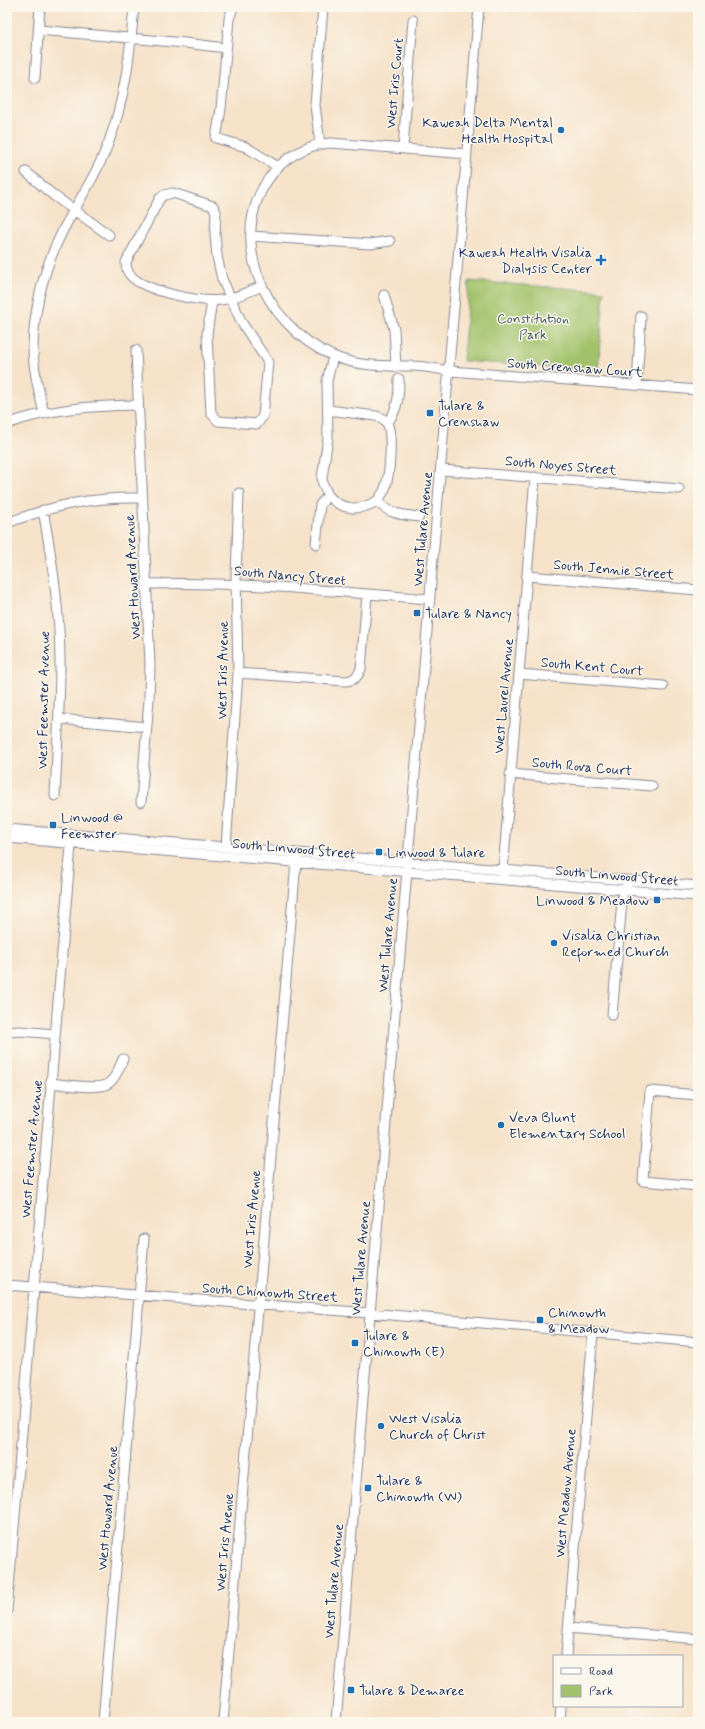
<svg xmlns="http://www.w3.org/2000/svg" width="705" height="1729" font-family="Mynerve,sans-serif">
<rect width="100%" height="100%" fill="#fbf7ec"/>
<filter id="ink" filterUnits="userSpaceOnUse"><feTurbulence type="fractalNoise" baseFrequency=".025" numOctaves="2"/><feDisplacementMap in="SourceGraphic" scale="8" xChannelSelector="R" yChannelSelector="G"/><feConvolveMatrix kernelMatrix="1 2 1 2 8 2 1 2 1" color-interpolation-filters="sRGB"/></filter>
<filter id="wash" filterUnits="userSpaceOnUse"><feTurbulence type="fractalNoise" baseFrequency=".012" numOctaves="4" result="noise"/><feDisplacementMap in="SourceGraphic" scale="16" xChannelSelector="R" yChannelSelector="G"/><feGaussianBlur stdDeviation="0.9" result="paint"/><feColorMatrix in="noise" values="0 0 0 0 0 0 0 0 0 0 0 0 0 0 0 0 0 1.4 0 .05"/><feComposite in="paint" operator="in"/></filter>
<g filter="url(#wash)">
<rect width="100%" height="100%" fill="#f6e2c9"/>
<path fill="#a1c26b" stroke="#5e7864" d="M469,281l135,10 -6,80 -135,-10z"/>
</g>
<g filter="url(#ink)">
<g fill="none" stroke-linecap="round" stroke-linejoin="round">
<g stroke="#888894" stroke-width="11">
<path id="minor" d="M233,7l-4,12 -8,90 -5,29 30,9 32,20c15,-14 33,-23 53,-24l136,11
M39,30l146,13 41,5
M35,78l5,-71
M320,144l-5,-39 8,-98
M403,148l10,-128
M278,167c-58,63 -16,158 55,189 26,11 51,10 78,10 13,0 26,3 39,5l248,19
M26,172l27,23 56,40
M251,236l119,8 20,-3
M384,295l10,34 2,38
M212,301l-5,33 4,79 7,8 39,3 6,-8 5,-54 -26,-39 -20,-44 -5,-23 -2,-21 1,-23 -3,-6 -40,-13 -9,2 -4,3 -34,64c0,5 1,10 5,14 14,15 70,27 90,24 15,-2 27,-8 41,-14
M136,350l14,314 -1,35 -8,103
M637,385l4,-69
M328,410l48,6 6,2 5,5
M44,413c-5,-21 -11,-44 -11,-66 1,-40 12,-81 30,-117 15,-29 34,-55 45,-86 17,-44 22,-90 26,-137
M7,424c44,-16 85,-18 131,-19
M441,470l238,19
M328,495c13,16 32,16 49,6 11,13 26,14 42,16
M377,501c3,-3 5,-7 7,-10 6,-13 9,-56 3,-68 11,-13 12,-27 12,-44
M43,510c9,50 17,101 17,152 0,44 -3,89 -5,134
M7,523c48,-18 83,-26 135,-25
M316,544l4,-39 8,-10 -5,-11 -1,-6 6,-40 -1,-57 6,-25
M527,576l171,14
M147,584c95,-3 189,8 283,15
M238,673l107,8c8,0 13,-4 16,-12l6,-74
M519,674l144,12
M59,719l88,8
M510,774l142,12
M7,829l691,57
M7,838l691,58
M226,847l12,-174 -2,-98 3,-82
M504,875l-1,-5 32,-393
M612,1015l11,-125 4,-3
M7,1032l13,-1 35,3
M50,1083c13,1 50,8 59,0 7,-5 11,-17 14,-24
M698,1095l-48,-4 -7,90 55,5
M7,1285l362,28 329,29
M7,1611l65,-777
M568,1628l130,11
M566,1656l27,-323
M103,1722l41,-483
M223,1722l73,-860 -3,-6 -6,-4
M336,1722l143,-1715
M560,1722l1,-16"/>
</g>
<use href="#minor" stroke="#fff" stroke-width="9"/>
</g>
</g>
<g fill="#1f6fb2" stroke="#fbf7ec" stroke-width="1.5">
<circle cx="561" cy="130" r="4"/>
<path d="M599 254h4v4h4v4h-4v4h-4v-4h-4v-4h4z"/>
<rect x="426" y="409" width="8" height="8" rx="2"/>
<rect x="413" y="609" width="8" height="8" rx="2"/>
<rect x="49" y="821" width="8" height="8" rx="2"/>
<rect x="375" y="848" width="8" height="8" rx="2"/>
<rect x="653" y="896" width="8" height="8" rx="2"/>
<circle cx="554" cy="943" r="4"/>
<circle cx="501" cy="1125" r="4"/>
<rect x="536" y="1316" width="8" height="8" rx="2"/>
<rect x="351" y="1339" width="8" height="8" rx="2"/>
<circle cx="381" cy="1426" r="4"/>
<rect x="364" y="1484" width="8" height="8" rx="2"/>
<rect x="347" y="1686" width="8" height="8" rx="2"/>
</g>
<g text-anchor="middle" stroke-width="3" stroke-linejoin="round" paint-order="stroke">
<g font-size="14" fill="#1b2f5e" stroke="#fbf7ec">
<text transform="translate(394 83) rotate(-85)" y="5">West Iris Court</text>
<text transform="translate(575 367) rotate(4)" y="5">South Crenshaw Court</text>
<text transform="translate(561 465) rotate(5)" y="5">South Noyes Street</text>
<text transform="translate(422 529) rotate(-85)" y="5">West Tulare Avenue</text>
<text transform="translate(614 569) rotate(5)" y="5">South Jennie Street</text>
<text transform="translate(290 575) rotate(5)" y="5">South Nancy Street</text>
<text transform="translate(132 577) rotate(-93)" y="5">West Howard Avenue</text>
<text transform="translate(592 666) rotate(5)" y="5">South Kent Court</text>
<text transform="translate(222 670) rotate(-89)" y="5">West Iris Avenue</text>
<text transform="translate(503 696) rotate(-85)" y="5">West Laurel Avenue</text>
<text transform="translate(43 700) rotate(-89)" y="5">West Feemster Avenue</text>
<text transform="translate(582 766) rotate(5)" y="5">South Rova Court</text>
<text transform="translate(294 848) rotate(5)" y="5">South Linwood Street</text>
<text transform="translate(617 875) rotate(5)" y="5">South Linwood Street</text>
<text transform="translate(387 935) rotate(-85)" y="5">West Tulare Avenue</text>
<text transform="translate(31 1149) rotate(-85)" y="5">West Feemster Avenue</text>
<text transform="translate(251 1219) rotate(-85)" y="5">West Iris Avenue</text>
<text transform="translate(360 1258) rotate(-85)" y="5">West Tulare Avenue</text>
<text transform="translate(270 1292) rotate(4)" y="5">South Chinowth Street</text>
<text transform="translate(565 1493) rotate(-85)" y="5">West Meadow Avenue</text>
<text transform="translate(107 1508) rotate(-85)" y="5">West Howard Avenue</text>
<text transform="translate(224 1542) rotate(-85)" y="5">West Iris Avenue</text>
<text transform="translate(333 1581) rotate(-85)" y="5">West Tulare Avenue</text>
</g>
<g font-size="14" fill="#1b2f5e" stroke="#fbf7ec" text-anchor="start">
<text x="553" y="127" text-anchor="end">Kaweah Delta Mental<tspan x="553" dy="16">Health Hospital</tspan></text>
<text x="592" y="257" text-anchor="end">Kaweah Health Visalia<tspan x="592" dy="16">Dialysis Center</tspan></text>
<text x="438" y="410">Tulare &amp;<tspan x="438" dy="16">Crenshaw</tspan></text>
<text x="425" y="618">Tulare &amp; Nancy</text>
<text x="61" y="822">Linwood @<tspan x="61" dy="16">Feemster</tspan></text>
<text x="387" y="857">Linwood &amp; Tulare</text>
<text x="649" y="905" text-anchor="end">Linwood &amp; Meadow</text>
<text x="562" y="940">Visalia Christian<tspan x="562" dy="16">Reformed Church</tspan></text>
<text x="509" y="1122">Veva Blunt<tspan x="509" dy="16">Elementary School</tspan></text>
<text x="548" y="1317">Chinowth<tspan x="548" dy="16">&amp; Meadow</tspan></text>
<text x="363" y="1340">Tulare &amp;<tspan x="363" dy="16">Chinowth (E)</tspan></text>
<text x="389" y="1423">West Visalia<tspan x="389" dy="16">Church of Christ</tspan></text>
<text x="376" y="1485">Tulare &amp;<tspan x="376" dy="16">Chinowth (W)</tspan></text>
<text x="359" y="1695">Tulare &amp; Demaree</text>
</g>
<g font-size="14" fill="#435b62" stroke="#fbf7ec">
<text x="533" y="323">Constitution<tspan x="533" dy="16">Park</tspan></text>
</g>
</g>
<rect width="705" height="1729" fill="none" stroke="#fbf7ec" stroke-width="24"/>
<rect x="553" y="1655" width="130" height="52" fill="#fbf7ec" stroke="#a1a7b3"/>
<rect x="561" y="1668" width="20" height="6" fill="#ffffff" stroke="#a1a7b3"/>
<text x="589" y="1675" font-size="12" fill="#1b2f5e">Road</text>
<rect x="561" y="1685" width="20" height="12" fill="#a1c26b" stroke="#a1a7b3"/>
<text x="589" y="1695" font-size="12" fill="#1b2f5e">Park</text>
</svg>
